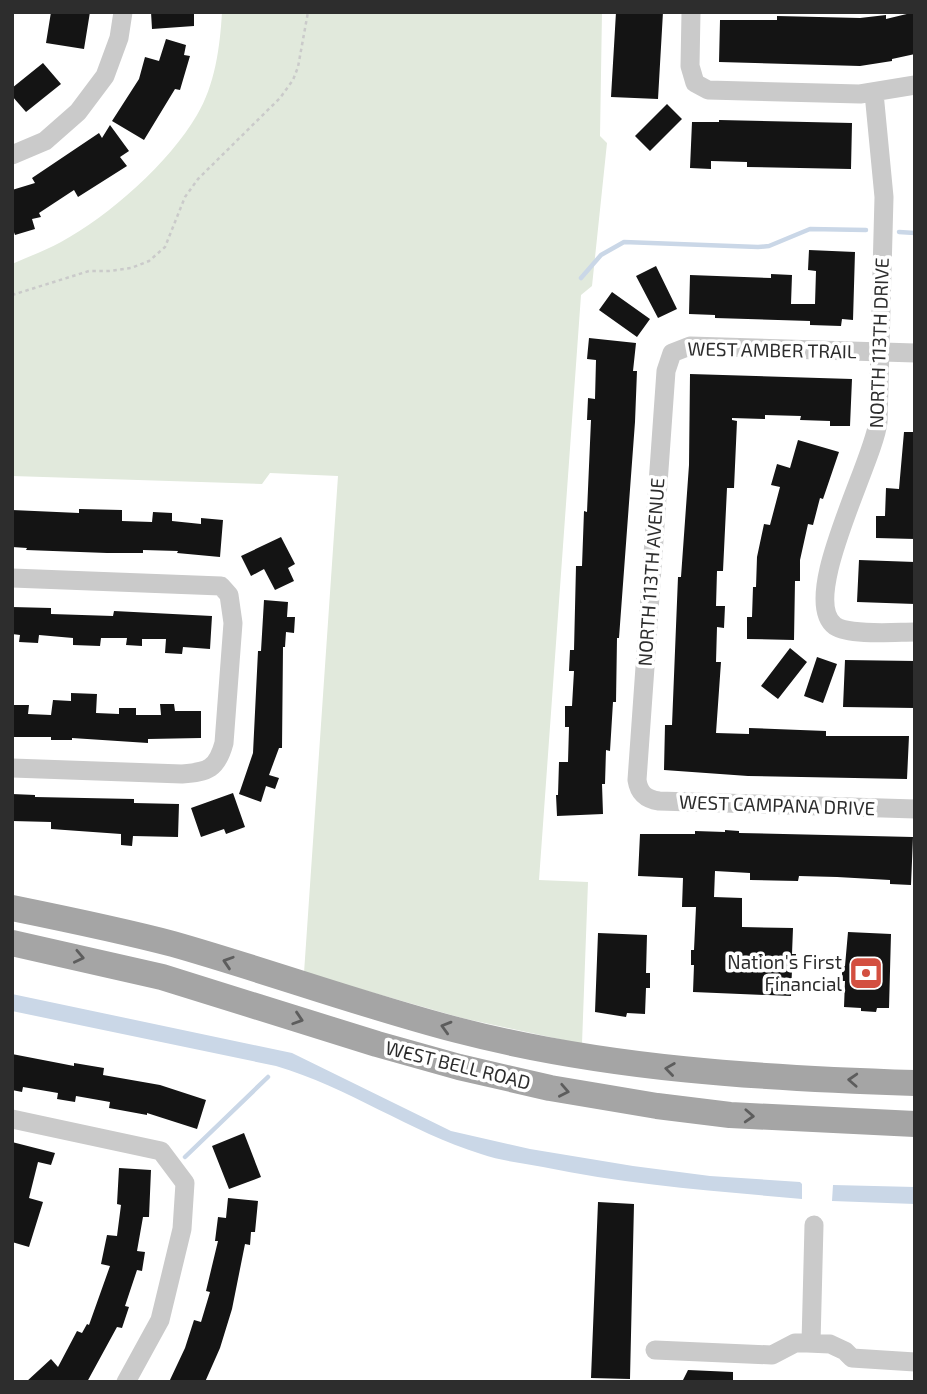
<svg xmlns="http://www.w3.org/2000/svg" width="927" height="1394" font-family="'Exo 2',sans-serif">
<rect width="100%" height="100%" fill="#fff"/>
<path fill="#e1e9dc" d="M222,12h380l-2,124 7,7 -15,143 -11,9 -42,585 49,2 -6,162 -120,-26 -158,-45 34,-497 -68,-3 -8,11 -250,-8v-212c16,-7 34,-14 49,-22 48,-26 108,-79 136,-127 18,-30 23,-68 25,-103z"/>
<path fill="#cad7e7" d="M12,994l280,59 159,78 79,18 103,17 77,10 90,6 2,2v15c-87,-8 -174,-14 -259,-32 -20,-4 -42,-6 -62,-13 -71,-22 -133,-67 -205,-88l-264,-55z
M833,1185l82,2v17l-83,-3z"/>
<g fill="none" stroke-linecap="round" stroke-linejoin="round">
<path stroke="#cad7e7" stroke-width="4.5" d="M899,232l16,1
M581,278l20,-23 23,-13 134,5 11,-1 41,-17 56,1
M185,1157l83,-80"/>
</g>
<path fill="#141414" d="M51,12h39l-6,37 -38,-6z
M151,12h43v14l-42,3z
M616,12h47l-5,87 -47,-2z
M915,12v42l-23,5v2l-32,5 -141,-4 1,-42h57v-4l83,2 26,-3v4z
M166,39l20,6 -2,10 6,1 -10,34 -5,-1 -31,51 -32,-19 27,-42 6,-22 14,4z
M43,63l18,21 -35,28 -14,-16v-8z
M667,104l15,15 -32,32 -15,-15z
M719,120l133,3 -1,46 -104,-2v-5l-36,-1v8l-21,-1 2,-46h27z
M110,125l19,26 -9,6 7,9 -49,31 -4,-7 -35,23 2,4 -9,2 3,10 -20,6 -3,-8v-37l23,-7 -3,-5 67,-45 3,5z
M809,250l46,2 -2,68 -11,-1 -1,7 -31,-1v-4l-95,-3v-3l-26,-1 1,-39 81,3v-4l21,1 -1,29h24l1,-33 -8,-1z
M656,266l21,43 -19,9 -22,-42z
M612,292l38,27 -13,18 -38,-27z
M589,338l47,5 -3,28h4l-2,51 -16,216h-2l-1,64h-3l-3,49 -4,-1 -1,34h-3l1,30 -46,2 -1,-21h2l1,-33h9l1,-35h-4v-21h7l2,-35h-5l1,-21h4l2,-84h6l2,-55 3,1 4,-92h-4l1,-22 7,1 1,-39 -9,-1z
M690,374l162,5 -2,47h-20v-5l-30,-1 1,-4 -36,-1v4l-33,-1v2l5,1 -3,67h-7l-4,83h-6l-1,35h9l-1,22 -7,-1 -1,35h5l-5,71 33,1v-6l77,3v5h83l-2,43 -159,-3 -84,-6 1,-45h7l6,-148h3l8,-112z
M904,432h11v107l-39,-1v-22h9l1,-28 13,1z
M798,440l41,12 -16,47 -3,-1 -7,27 -5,-1 -8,36v21h-5l-1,59 -47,-1v-22h5l1,-30h3l1,-30 7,-33 6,1 10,-38 -9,-2 6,-21 13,4z
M79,509l43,1v11l30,1 1,-10 19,1v8l29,3v-6l22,2 -3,37 -43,-4 1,-2 -35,-1v3h-36l-81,-3 1,-2 -15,-1v-37l67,3z
M281,537l14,27 -7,4 6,13 -19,9 -11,-21 -13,7 -10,-20z
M859,560l56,2v42l-58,-2z
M264,600l24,2 -1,15h8l-1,16 -8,-1 -1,15h-2l-1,101h-3l-10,27 10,3 -4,11 -9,-3 -5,16 -22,-8 14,-41 5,-102h3z
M12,607l39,1v6l62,2 1,-5 98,5 -2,33 -27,-2 -1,7 -17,-1 1,-14h-24v7l-16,-1 1,-7h-26l-1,8 -27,-1v-7l-34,-3 -1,8 -19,-1 1,-7 -8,-1z
M790,648l17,14 -29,37 -17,-13z
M817,657l20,7 -14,39 -19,-7z
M845,660l70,1v47l-72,-1z
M71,693l26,1 -1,19 23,1v-6h17v7h25l-1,-11h14l1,7h26v27l-53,1v4l-76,-5v2h-21v-3h-39v-32h17l-1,9 23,1 2,-15 18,1z
M233,793l12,34 -19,7 -2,-5 -23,8 -10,-29z
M12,794l23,1v2l99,2v4l45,1 -1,33 -45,-1 -1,10 -11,-1v-11l-70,-5v-7l-39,-1z
M725,830l14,1v2l174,4 -2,48 -21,-1v-4l-53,-3 -38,-1 -1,5 -48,-1v-7l-35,-2 -1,26 28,1v29l51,1 -1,26h4l-1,15h-3l-1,27 -98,-4 1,-27h-3v-15h3l2,-43h-14l1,-29 -45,-2 2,-42h55v-3l30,1z
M848,932l43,2 -2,74h-12l-1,4 -15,-1v-3l-17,-1 1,-26h-3v-15h3z
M598,933l49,2 -1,38h4v15h-4l-1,26 -18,-1 -1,4 -31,-5z
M12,1054l62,12v-3l30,5 -1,7 57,10 46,15 -9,29 -50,-16v2l-38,-7 1,-6 -34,-6 -1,6 -18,-3 1,-6 -35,-6 -1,5 -10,-2z
M244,1133l17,44 -32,12 -17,-43z
M12,1142l43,11 -4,12 -13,-3 -9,36 14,4 -14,45 -17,-5z
M119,1168l32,2 -2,47h-6l-6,34 8,1 -3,19 -5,-1 -12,36 4,1 -7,21 -5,-1 -30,55h-61l25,-23 7,8 19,-36 5,2 5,-9 2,1 21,-59 -9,-2 6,-29 10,1 4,-31 -4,-1z
M228,1198l30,3 -3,31h-4l-1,13 -5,-1 -13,65 -12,39 -15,34h-36l16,-34 9,-28 7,2 9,-30 -4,-1 12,-50h-3l3,-24 8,1z
M598,1202l36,2 -4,175 -39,-1z
M688,1370l45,2v10h-51z"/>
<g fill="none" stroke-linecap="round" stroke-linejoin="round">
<path stroke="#cacaca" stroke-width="2.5" stroke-dasharray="3.5 3.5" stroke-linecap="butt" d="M12,295l77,-24h20l22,-3 18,-7 16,-14 20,-50 13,-18 82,-81 13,-18 5,-13 10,-55"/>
<path stroke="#cacaca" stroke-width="19" d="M691,12l-1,54 5,17 13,7 152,4 55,-9
M874,93l10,104 -6,225c-4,39 -80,177 -43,204 15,10 61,6 80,6
M12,155l33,-14 33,-29 27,-36 14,-38 4,-26
M915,353l-225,-7 -18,7 -6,18 -29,409c2,13 8,19 22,21l256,8
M12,578l209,8 8,9 4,28 -9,120c-7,26 -16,29 -42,31l-170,-6
M12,1119l149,32 24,32 -3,46 -22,91 -34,62
M811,1343l3,-118
M655,1350l117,5 23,-12h12l23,1 15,7 7,7 63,4"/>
<path stroke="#a5a5a5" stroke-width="26" d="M12,908c54,11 108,22 161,36 95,27 188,61 284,86 150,39 304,48 458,53
M12,943l150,34 215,67 82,23 91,21 107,18 73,9 185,9"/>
</g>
<defs><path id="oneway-chevron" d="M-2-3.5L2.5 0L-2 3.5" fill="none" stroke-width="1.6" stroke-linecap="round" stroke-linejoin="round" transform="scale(1.75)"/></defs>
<g stroke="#5d5d5d">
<use href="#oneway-chevron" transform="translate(79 957) rotate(12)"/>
<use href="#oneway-chevron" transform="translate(228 962) rotate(-162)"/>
<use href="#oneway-chevron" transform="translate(298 1019) rotate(18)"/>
<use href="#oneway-chevron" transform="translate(446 1027) rotate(-164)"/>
<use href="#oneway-chevron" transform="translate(670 1069) rotate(-172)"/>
<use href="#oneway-chevron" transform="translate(853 1080) rotate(-177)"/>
<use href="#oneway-chevron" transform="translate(564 1091) rotate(11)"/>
<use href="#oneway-chevron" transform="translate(749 1116) rotate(3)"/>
</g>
<defs>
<g id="bank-square" transform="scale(1.75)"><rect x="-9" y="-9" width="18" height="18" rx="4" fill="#d34f40" stroke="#fff"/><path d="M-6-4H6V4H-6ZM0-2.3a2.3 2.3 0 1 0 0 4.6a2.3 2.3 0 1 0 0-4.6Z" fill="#fff"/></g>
</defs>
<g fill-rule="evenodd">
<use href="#bank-square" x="866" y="973"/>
</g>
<g text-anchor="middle" stroke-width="7" stroke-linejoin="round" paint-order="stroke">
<g font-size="19" fill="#2d2d2d" stroke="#fff">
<text transform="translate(879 343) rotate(-88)" y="7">NORTH 113TH DRIVE</text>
<text transform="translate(772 350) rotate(1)" y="7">WEST AMBER TRAIL</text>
<text transform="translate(651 572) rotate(-86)" y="7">NORTH 113TH AVENUE</text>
<text transform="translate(777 805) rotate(2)" y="7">WEST CAMPANA DRIVE</text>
<text transform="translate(458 1065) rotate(14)" y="7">WEST BELL ROAD</text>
</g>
<g font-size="19" fill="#2d2d2d" stroke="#fff" text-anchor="end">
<text x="842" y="969">Nation's First<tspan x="842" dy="22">Financial</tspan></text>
</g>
</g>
<rect width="927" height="1394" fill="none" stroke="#2d2d2d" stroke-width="28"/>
</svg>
